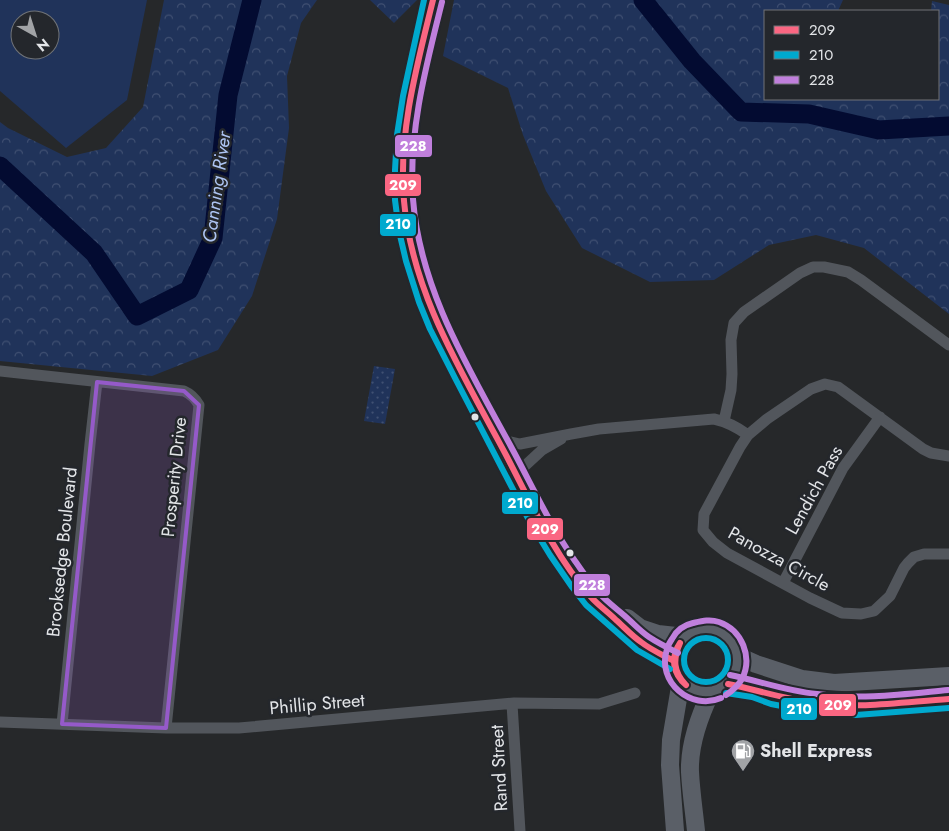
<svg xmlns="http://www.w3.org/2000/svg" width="949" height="831" font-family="Jost,sans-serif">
<defs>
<pattern id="grass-dots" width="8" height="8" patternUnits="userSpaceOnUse" patternTransform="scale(1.25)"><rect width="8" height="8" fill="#20335a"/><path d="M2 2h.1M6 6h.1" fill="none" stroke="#405072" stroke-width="1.8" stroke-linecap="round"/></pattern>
<pattern id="forest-crowns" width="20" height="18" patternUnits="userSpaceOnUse" patternTransform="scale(1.25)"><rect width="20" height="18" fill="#20335a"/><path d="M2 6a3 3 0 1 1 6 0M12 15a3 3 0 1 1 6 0" fill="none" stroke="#405072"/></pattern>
</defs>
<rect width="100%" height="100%" fill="#26282a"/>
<path fill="url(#grass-dots)" d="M374,366l21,3 -10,55 -21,-3z"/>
<path fill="url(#forest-crowns)" d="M164,0h153l-16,23 -14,53 2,52 -12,91 -25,77 -34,54 -66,26 -152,-15v-239l8,6 59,29 39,-9 37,-41z
M370,0h47l-23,23z
M454,0h389l-5,11h-73v88h173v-88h-7l1,-10 17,4v309l-85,-66 -48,-13 -47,10 -55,35 -64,2 -68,-34 -36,-57 -23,-56 -15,-47 -65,-32z"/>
<path fill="#20335a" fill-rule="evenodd" d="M0,0h147l-20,100 -61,48 -66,-57zM20,20h30v30h-30z"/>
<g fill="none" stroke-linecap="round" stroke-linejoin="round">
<path stroke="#030b31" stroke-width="19" d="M643,0l49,61 49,51 68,2 70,16 70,-4
M0,166l94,87 43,63 52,-26 24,-52 15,-143 24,-95"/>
<path stroke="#52565c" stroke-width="11" d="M0,371l184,20c7,3 11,7 15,14l-33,323
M724,421l7,-31 1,-16 -1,-34 3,-17 10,-11 56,-39 13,-6h11l24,5 13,8 88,65
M497,439l23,5 51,-10 28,-5 115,-10c14,3 23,8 34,16
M949,456l-18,-3 -8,-4 -85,-62 -13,-3 -14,5 -44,30 -19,16 -8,12 -36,67 -1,16 10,12 14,11 83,45 32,15 19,1 13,-3 16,-15 14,-28 4,-5 6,-6 10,-3h25
M516,474l26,-24 19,-11
M783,583l60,-115 37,-51
M512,704l8,127
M0,722l166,6h73l275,-25 85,1 36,-11
M62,724l28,-280 7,-62"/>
<path stroke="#5a5f67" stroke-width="18" d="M433,0c-12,51 -26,104 -29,156 -3,38 3,80 14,116 10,36 29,70 46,104 25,48 51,95 75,144l18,30 22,32 13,16 50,45 32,18
M627,618l13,10 18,6 27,3
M674 661a32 32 0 1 1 64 0a32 32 0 1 1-64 0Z
M738,656l18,8 46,15 32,4 115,-7
M728,684l26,5 19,6 42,8 42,3 92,-7
M675,831l-5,-66 1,-25 10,-59
M696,831c-2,-20 -5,-39 -6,-59 -1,-28 9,-55 21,-80"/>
<g stroke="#24272c" stroke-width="10">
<path id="bus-1" d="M433,0c-16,65 -35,133 -29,201 8,93 59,173 102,254 25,48 48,100 85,142 7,8 17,15 25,23 8,7 16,16 25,22 10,8 22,13 33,19
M680,643c-7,16 -7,29 6,42
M680,643c-10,15 -7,31 6,42
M728,684c29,6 57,15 86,19 45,6 90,-1 135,-4"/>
</g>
<g stroke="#24272c" stroke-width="10">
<path id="bus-2" d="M424,0l-21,96 -6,39 -2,35v30l4,31 7,30 13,41 11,27 26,51 75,144 19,31 22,32 14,18 51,45 33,19
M684 660a22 22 0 1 1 44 0a22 22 0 1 1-44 0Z
M726,693l26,4 19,7 42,8 43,3 93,-7"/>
</g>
<g stroke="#24272c" stroke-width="10">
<path id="bus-3" d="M442,2c-16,64 -34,131 -29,197 7,94 60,176 103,257 19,36 36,72 59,105 8,11 14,21 23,31 8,9 19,17 28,25 7,6 14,14 23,20 9,6 19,11 29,16
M730,675c29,6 57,16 87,19 44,6 88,0 131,-4
M721,698c-30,13 -65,-16 -54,-49 1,-4 3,-7 5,-10 4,-8 12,-14 21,-16 9,-2 17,-4 26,-1 23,8 34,35 23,57 -4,7 -10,12 -16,16"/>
</g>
<use href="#bus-1" stroke="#fa6682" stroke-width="6"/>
<use href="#bus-2" stroke="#00a9ce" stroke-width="6"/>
<use href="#bus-3" stroke="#c07fdc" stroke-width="6"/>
</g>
<path fill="#955ac9" fill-opacity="0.2" stroke="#955ac9" stroke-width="4" stroke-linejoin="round" d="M97,382l87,9 15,14 -33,323 -104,-4z"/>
<defs>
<g id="fuel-pin" transform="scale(1.25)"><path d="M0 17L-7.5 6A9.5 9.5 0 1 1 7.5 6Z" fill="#a1a3a6" stroke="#24272c"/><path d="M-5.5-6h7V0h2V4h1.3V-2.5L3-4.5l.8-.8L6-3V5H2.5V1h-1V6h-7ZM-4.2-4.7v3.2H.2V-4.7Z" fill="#fff"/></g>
</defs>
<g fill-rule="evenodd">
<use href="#fuel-pin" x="743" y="751"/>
</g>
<g fill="#e3e5e8" stroke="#24272c" stroke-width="2">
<circle cx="475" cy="417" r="4.5"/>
<circle cx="570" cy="553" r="4.5"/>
</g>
<g text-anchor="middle" stroke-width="5" stroke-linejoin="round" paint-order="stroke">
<g font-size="18" fill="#e3e5e8" stroke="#24272c">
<text transform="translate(174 477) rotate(-84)" y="6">Prosperity Drive</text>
<text transform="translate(814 490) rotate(-61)" y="6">Lendich Pass</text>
<text transform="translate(62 552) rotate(-84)" y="6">Brooksedge Boulevard</text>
<text transform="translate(779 559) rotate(29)" y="6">Panozza Circle</text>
<text transform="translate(317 704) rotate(-5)" y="6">Phillip Street</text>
<text transform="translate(499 768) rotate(-93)" y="6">Rand Street</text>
</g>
<g font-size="18" font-weight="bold" fill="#e3e5e8" stroke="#24272c" text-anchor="start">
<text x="760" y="757">Shell Express</text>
</g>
<g font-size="19" font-style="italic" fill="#adc4f2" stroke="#24272c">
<text transform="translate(216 187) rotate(-82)" y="7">Canning River</text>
</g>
</g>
<g stroke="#24272c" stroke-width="2">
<rect x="394" y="134" width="39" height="24" rx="5" fill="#c07fdc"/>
<rect x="384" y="173" width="38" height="24" rx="5" fill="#fa6682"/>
<rect x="379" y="213" width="38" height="24" rx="5" fill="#00a9ce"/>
<rect x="501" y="491" width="38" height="24" rx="5" fill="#00a9ce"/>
<rect x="526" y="517" width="38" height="24" rx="5" fill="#fa6682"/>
<rect x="573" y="573" width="38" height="24" rx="5" fill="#c07fdc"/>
<rect x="818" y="693" width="39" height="24" rx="5" fill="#fa6682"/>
<rect x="780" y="697" width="38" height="24" rx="5" fill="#00a9ce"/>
</g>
<g font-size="14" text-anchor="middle" font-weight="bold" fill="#fff">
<text x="413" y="151">228</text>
<text x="403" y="190">209</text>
<text x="398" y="229">210</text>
<text x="520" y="508">210</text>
<text x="545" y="534">209</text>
<text x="592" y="590">228</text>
<text x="838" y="710">209</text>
<text x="799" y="714">210</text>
</g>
<rect x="764" y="10" width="175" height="90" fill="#24272c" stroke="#707377"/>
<rect x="774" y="26" width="25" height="8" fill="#fa6682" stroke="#707377"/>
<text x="809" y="35" font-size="15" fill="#e3e5e8">209</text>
<rect x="774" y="51" width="25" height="8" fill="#00a9ce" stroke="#707377"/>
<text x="809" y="60" font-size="15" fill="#e3e5e8">210</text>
<rect x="774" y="76" width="25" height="8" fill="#c07fdc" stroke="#707377"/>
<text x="809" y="85" font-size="15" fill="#e3e5e8">228</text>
<g transform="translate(35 35) rotate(141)"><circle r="24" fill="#24272c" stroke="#707377"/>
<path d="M0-4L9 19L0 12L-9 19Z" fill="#a1a3a6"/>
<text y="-8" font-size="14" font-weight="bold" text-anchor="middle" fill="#e3e5e8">N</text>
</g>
</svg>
